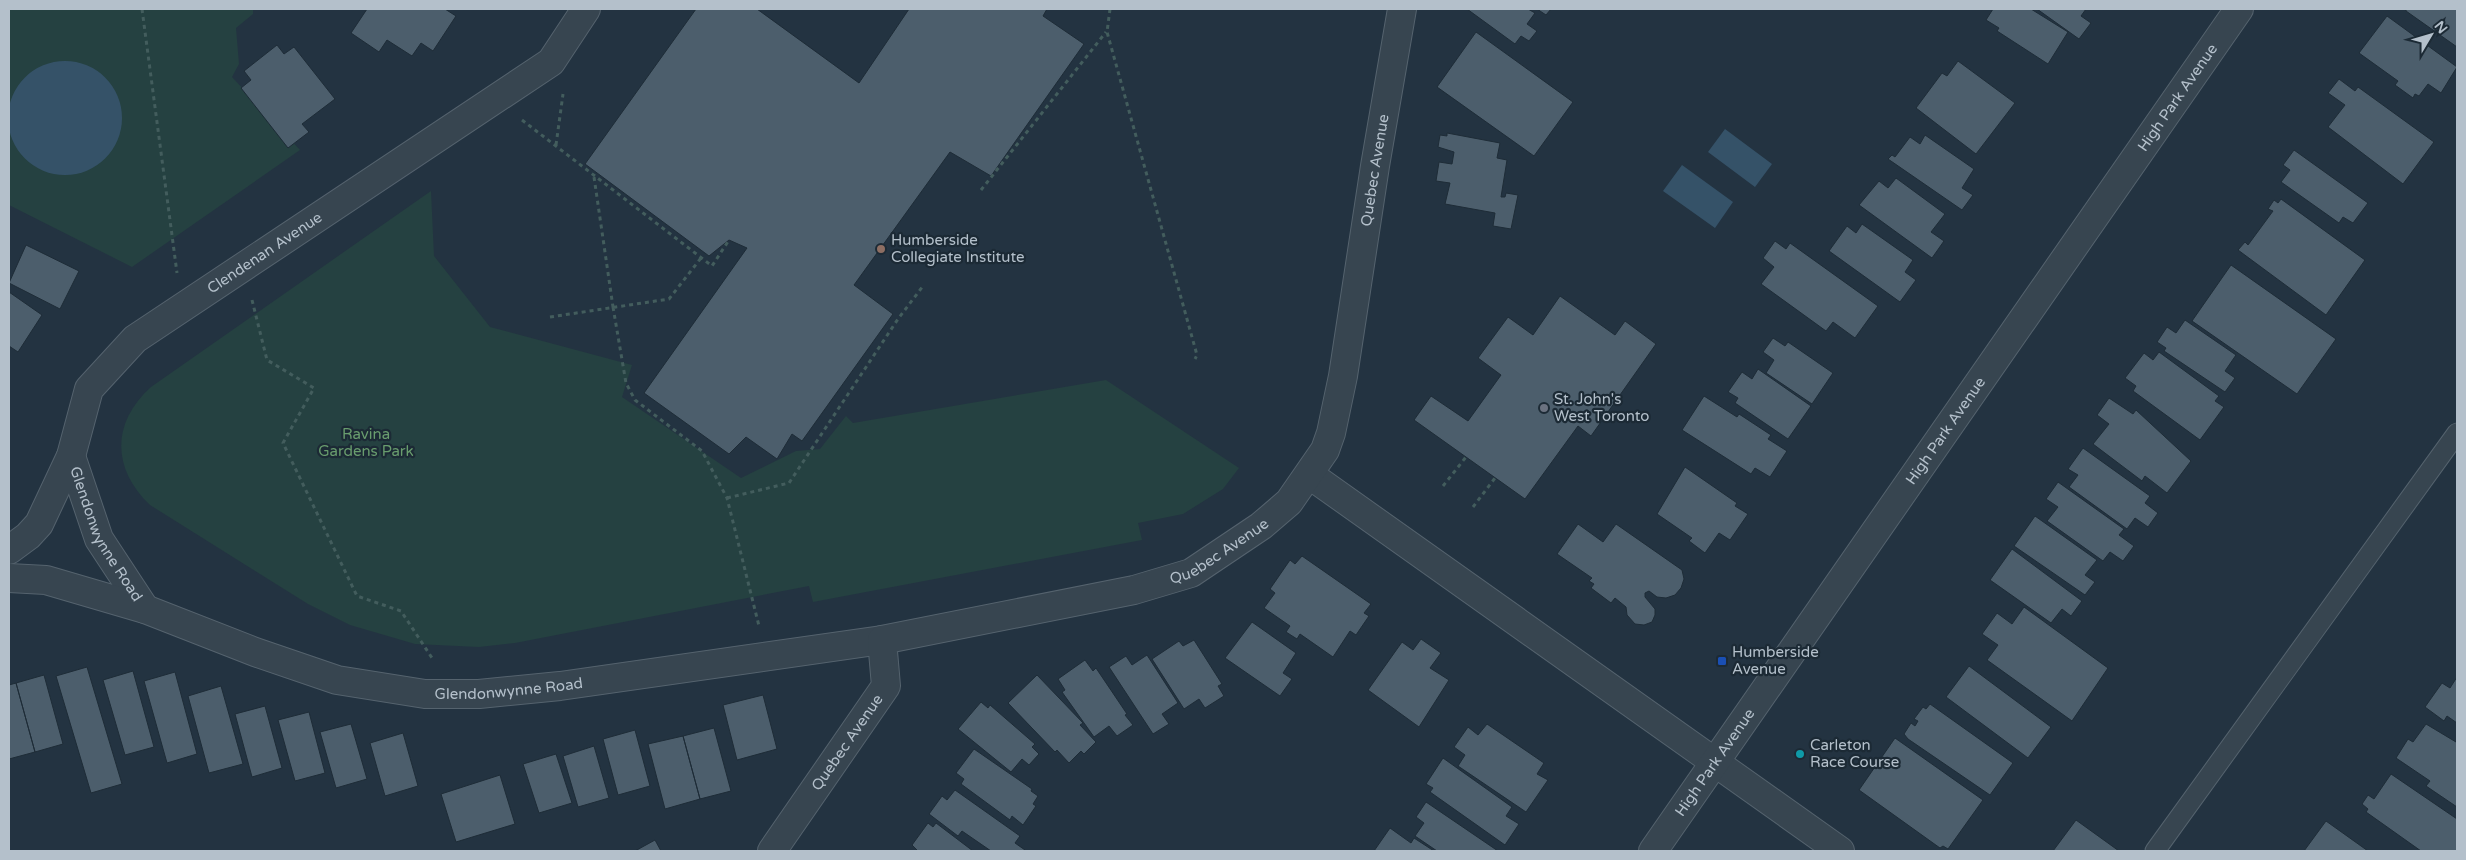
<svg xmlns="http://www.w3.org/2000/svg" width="2466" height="860" font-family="'Varela Round',sans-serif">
<rect width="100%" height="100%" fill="#233341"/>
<path fill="#254141" d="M9,9h244v5l-17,14 3,36 -7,13 68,73 -168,117 -123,-62z
M431,191l3,65 56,71 142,38 -10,32 119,81 55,-27 24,-2 26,-33 7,7 253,-43 133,88 -16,21 -40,25 -45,9 4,17 -329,62 -4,-16 -294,57 -36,4 -64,-3 -65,-19 -42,-21 -158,-99c-38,-36 -39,-82 1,-118z"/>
<path fill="#355268" d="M8 118a57 57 0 1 1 114 0a57 57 0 1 1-114 0Z
M1725,129l47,35 -17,23 -47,-35z
M1682,165l51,37 -18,26 -52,-37z"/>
<path fill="#4c5e6c" stroke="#1e2c37" d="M367,9h78l11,7 -23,35 -12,-8 -9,13 -25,-16 -8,12 -28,-19z
M696,9h61l102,74 50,-74h138l-4,7 41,28 -93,132 -41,-24 -96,133 39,29 -91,127 -10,-7 -15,25 -31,-22 -17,17 -85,-61 103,-145 -18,-8 -20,16 -124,-92z
M1467,9h61l7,4 -8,11 10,7 -8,10 -8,-5 -6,8z
M1537,9h14l-5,6z
M1993,9h38l37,23 -20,32 -51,-33 2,-3 -13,-8z
M2037,9h49l-5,7 10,7 -12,16z
M2406,9h51v38l-51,-36z
M2387,16l70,51 -16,26 -13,-9 -9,12 -4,-2 -2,4 -18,-13 3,-4 -39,-28z
M1476,32l97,70 -39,54 -97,-69z
M277,45l7,9 10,-7 41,52 -33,25 7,8 -21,16 -47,-60 10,-8 -7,-9z
M1958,61l57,42 -39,51 -60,-46 26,-35 5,3z
M2339,79l16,12 3,-4 76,55 -31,42 -75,-57 17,-22 -17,-12z
M1447,133l53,10 -3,15 10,2 -6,37h4l1,-4 12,2 -7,34 -18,-3 2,-13 -50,-9 5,-21 -14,-2 3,-19 13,2 2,-12 -16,-5 2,-12 7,1z
M1925,135l49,34 -12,19 11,7 -11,15 -74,-51 4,-4 3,2 15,-20 10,7z
M2294,150l74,53 -15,20 -10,-6 -4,6 -58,-41 9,-12 -7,-5z
M1896,178l49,36 -14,18 13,9 -12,17 -73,-53 20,-24 9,7z
M2281,199l84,61 -39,55 -88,-65 7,-8 3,3 25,-34 -5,-2 6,-9 4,3z
M1862,224l51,36 -8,12 11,8 -16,22 -71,-51 18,-25 9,7z
M1775,241l11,8 4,-6 88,63 -23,32 -22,-16 -7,9 -65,-47 13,-17 -11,-9z
M26,245l53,26 -19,38 -51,-26z
M2231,265l105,74 -39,55 -105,-73z
M9,292l33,23 -24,37 -9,-6z
M1560,296l55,39 10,-14 31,23 -65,92 -13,-10 -53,73 -111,-79 17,-24 37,25 33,-46 -23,-17 30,-41 25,18z
M2185,320l51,35 -11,16 10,7 -10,14 -61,-41 2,-3 -9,-6 10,-15 9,6z
M1773,338l12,8 3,-4 45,31 -21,31 -46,-31 8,-13 -11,-8z
M2159,352l60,44 -4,5 9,6 -24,33 -67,-49 3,-5 -11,-8 19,-25 9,7z
M1758,369l53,37 -23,33 -53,-36 3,-5 -10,-6 14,-20 10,7z
M1704,396l33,21 2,-3 32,21 -3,4 19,12 -17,26 -15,-9 -4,6 -69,-44z
M2109,398l24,16 3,-4 55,51 -24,32 -22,-17 -3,5 -49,-37 16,-20 -12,-9z
M2083,448l67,48 -5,7 13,10 -10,14 -13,-9 -8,11 -58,-42 9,-12 -10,-6z
M1685,467l52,36 -2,3 13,8 -18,26 -11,-7 -14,20 -16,-12 3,-3 -35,-24z
M2058,482l66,47 -5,6 15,11 -11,15 -13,-9 -7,9 -56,-40 11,-14 -12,-8z
M2035,516l62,44 -12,15 10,7 -10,13 -71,-49z
M1578,524l25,18 13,-18 66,46 2,9 -3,9 -6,7 -9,3 -9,-1 -8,-6 -4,2v4l10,12v6l-3,7 -8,3 -9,-1 -8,-9 -1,-8 -11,-9 -4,5 -20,-15 3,-4 -5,-3 3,-3 -35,-24z
M2012,549l70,52 -11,15 -9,-7 -11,14 -61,-43z
M1302,556l69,48 -7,9 5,3 -13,19 -6,-4 -17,26 -33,-23 -3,5 -11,-7 4,-6 -26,-18 11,-15 -5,-4 20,-29 5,4z
M2024,607l84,61 -36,53 -85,-61 11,-15 -16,-11 15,-21 15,11z
M1252,622l44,31 -13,20 9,6 -12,17 -55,-38z
M1421,639l20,14 -11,15 19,12 -30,47 -51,-37 34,-48 11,8z
M1194,640l28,44 -4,2 6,10 -19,12 -6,-9 -15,10 -32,-50 27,-18 4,5z
M1147,655l31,48 -16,11 7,10 -16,10 -44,-67 17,-11 6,9z
M1085,660l8,11 3,-3 31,46 -2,1 8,10 -16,11 -8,-10 -15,11 -32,-45 3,-2 -7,-11z
M1969,666l82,61 -23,31 -82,-61z
M87,667l35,117 -31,9 -35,-117z
M133,671l21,76 -29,8 -22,-75z
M175,672l22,82 -30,9 -23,-82z
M44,675l19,69 -28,8 -19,-69z
M1037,675l46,48 -3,2 16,17 -12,12 -3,-3 -12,12 -12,-13 -2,2 -47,-49z
M2457,677v46l-10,-7 -3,5 -19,-14 17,-24 8,5z
M16,683l19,69 -26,7v-74z
M221,686l22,78 -34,9 -21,-77z
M763,695l14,54 -40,11 -14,-55z
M981,702l7,6 2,-3 45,39 -3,3 7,7 -10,11 -7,-6 -11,13 -53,-43z
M1930,704l83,59 -23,32 -82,-56 -4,-5 7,-11 4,3 3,-5 -4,-2 9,-12 3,2z
M265,706l17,62 -30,9 -17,-63z
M309,712l16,61 -30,8 -17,-61z
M351,724l16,55 -31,9 -16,-56z
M1487,724l57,39 -7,11 11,6 -22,32 -68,-46 7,-11 -11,-8 14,-20 10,8z
M2426,724l30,18 1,-2v67l-31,-21 4,-5 -34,-23 12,-19 5,3z
M714,728l17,63 -31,8 -17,-63z
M635,730l15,56 -32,9 -15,-56z
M403,733l15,53 -33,10 -15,-53z
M683,736l17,63 -35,10 -17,-65z
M1895,738l88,62 -35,49 -5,-3 -3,2 -81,-58z
M594,746l15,52 -31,9 -15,-51z
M974,749l58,40 -1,2 7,5 -5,8 3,2 -13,19 -11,-9 -2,4 -49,-36 3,-5 -8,-6z
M556,754l16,49 -33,10 -16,-49z
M1443,758l69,49 -6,9 13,8 -14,21 -75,-53 3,-4 -7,-4z
M2391,774l66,45v32h-36l-55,-39 2,-3 -6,-5 6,-9 6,4z
M500,775l15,49 -59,18 -15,-48z
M955,790l65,46 -5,7 10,7 -1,1h-33l-29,-20 -4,5 -29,-22 13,-18 5,4z
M1426,802l72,49h-61l-22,-15 9,-13 -8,-6z
M2076,820l43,31h-66z
M2326,821l42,30h-64z
M928,823l5,4 3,-4 37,28h-55l-6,-6z
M1390,828l21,15 3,-5 20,13h-60z
M655,840l6,11h-26z"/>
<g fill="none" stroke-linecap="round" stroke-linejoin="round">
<g stroke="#55636e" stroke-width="21">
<path id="service" d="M2155,851l302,-418"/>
</g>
<g stroke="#55636e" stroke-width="30">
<g id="minor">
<path id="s1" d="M71,456l28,83 46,70"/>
<path d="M1310,475l530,376"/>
<path id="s2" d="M9,550l19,-14 11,-12 32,-68 18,-67 46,-50 416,-277 35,-53"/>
<path id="s3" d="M9,578l37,2 99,29 110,43 82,28 88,14h54l81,-8 322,-46"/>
<path id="s4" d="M772,851l114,-165 -4,-46 252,-50 57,-17 70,-47 28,-24 36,-52 6,-17 12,-57 32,-210 27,-157"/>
</g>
</g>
<g stroke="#55636e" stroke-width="30">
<g id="tertiary">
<path id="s5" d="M1653,851l586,-842"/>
</g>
</g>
<path stroke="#435d5d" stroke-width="3" stroke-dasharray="4 4" stroke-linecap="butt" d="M142,9l35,264
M1110,9l-3,23 90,323 -2,4
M522,120l190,146 17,-26
M556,145l7,-51
M594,177l19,130
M981,190l125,-158
M252,300l15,60 47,28 -31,55 74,153 44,15 33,50
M613,307l13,76 9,17 67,51 25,47 32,128
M550,317l119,-18 32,-41
M1443,486l23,-29
M727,498l62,-15 109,-164 25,-33
M1473,507l22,-29"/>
<use href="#service" stroke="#374550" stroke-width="19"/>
<use href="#minor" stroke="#374550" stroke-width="28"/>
<use href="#tertiary" stroke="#374550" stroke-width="28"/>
</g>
<circle fill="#8d6e63" stroke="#1c2a35" stroke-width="2" cx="881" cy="249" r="5"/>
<circle fill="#6b7280" stroke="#1c2a35" stroke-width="2" cx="1544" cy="408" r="5"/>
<rect fill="#1a4fb4" stroke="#1c2a35" stroke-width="2" x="1717" y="656" width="10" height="10" rx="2.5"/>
<circle fill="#0f9aa8" stroke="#1c2a35" stroke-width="2" cx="1800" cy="754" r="5"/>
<g text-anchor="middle" stroke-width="4.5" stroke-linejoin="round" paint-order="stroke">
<g font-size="15" fill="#b4c0cb" stroke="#1c2a35">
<text dy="5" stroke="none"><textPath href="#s5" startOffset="918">High Park Avenue</textPath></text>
<text dy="5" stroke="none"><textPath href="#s4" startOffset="1032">Quebec Avenue</textPath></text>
<text dy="5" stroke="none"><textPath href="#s2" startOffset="408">Clendenan Avenue</textPath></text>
<text dy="5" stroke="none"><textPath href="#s5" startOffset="512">High Park Avenue</textPath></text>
<text dy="5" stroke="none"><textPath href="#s1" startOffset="86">Glendonwynne Road</textPath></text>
<text dy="5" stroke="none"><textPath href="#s4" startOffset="598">Quebec Avenue</textPath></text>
<text dy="5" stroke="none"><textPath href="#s3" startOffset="518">Glendonwynne Road</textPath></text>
<text dy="5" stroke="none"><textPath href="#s4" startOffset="132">Quebec Avenue</textPath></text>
<text dy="5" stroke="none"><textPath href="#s5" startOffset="108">High Park Avenue</textPath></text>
</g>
<g font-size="15" fill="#b4c0cb" stroke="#1c2a35" text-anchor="start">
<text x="891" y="245">Humberside<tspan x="891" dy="17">Collegiate Institute</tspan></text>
<text x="1554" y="404">St. John's<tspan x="1554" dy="17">West Toronto</tspan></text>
<text x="1732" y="657">Humberside<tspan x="1732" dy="17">Avenue</tspan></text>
<text x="1810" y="750">Carleton<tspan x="1810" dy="17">Race Course</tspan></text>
</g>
<g font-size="15" fill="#699d6e" stroke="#1c2a35">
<text x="366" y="439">Ravina<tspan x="366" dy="17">Gardens Park</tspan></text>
</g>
</g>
<rect width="2466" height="860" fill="none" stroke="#b4c0cb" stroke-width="20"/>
<g transform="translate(2431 35) rotate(52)" stroke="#1c2a35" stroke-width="4" paint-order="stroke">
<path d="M0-4L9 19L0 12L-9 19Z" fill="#b4c0cb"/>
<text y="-8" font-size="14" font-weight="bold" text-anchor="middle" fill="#b4c0cb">N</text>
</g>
</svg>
